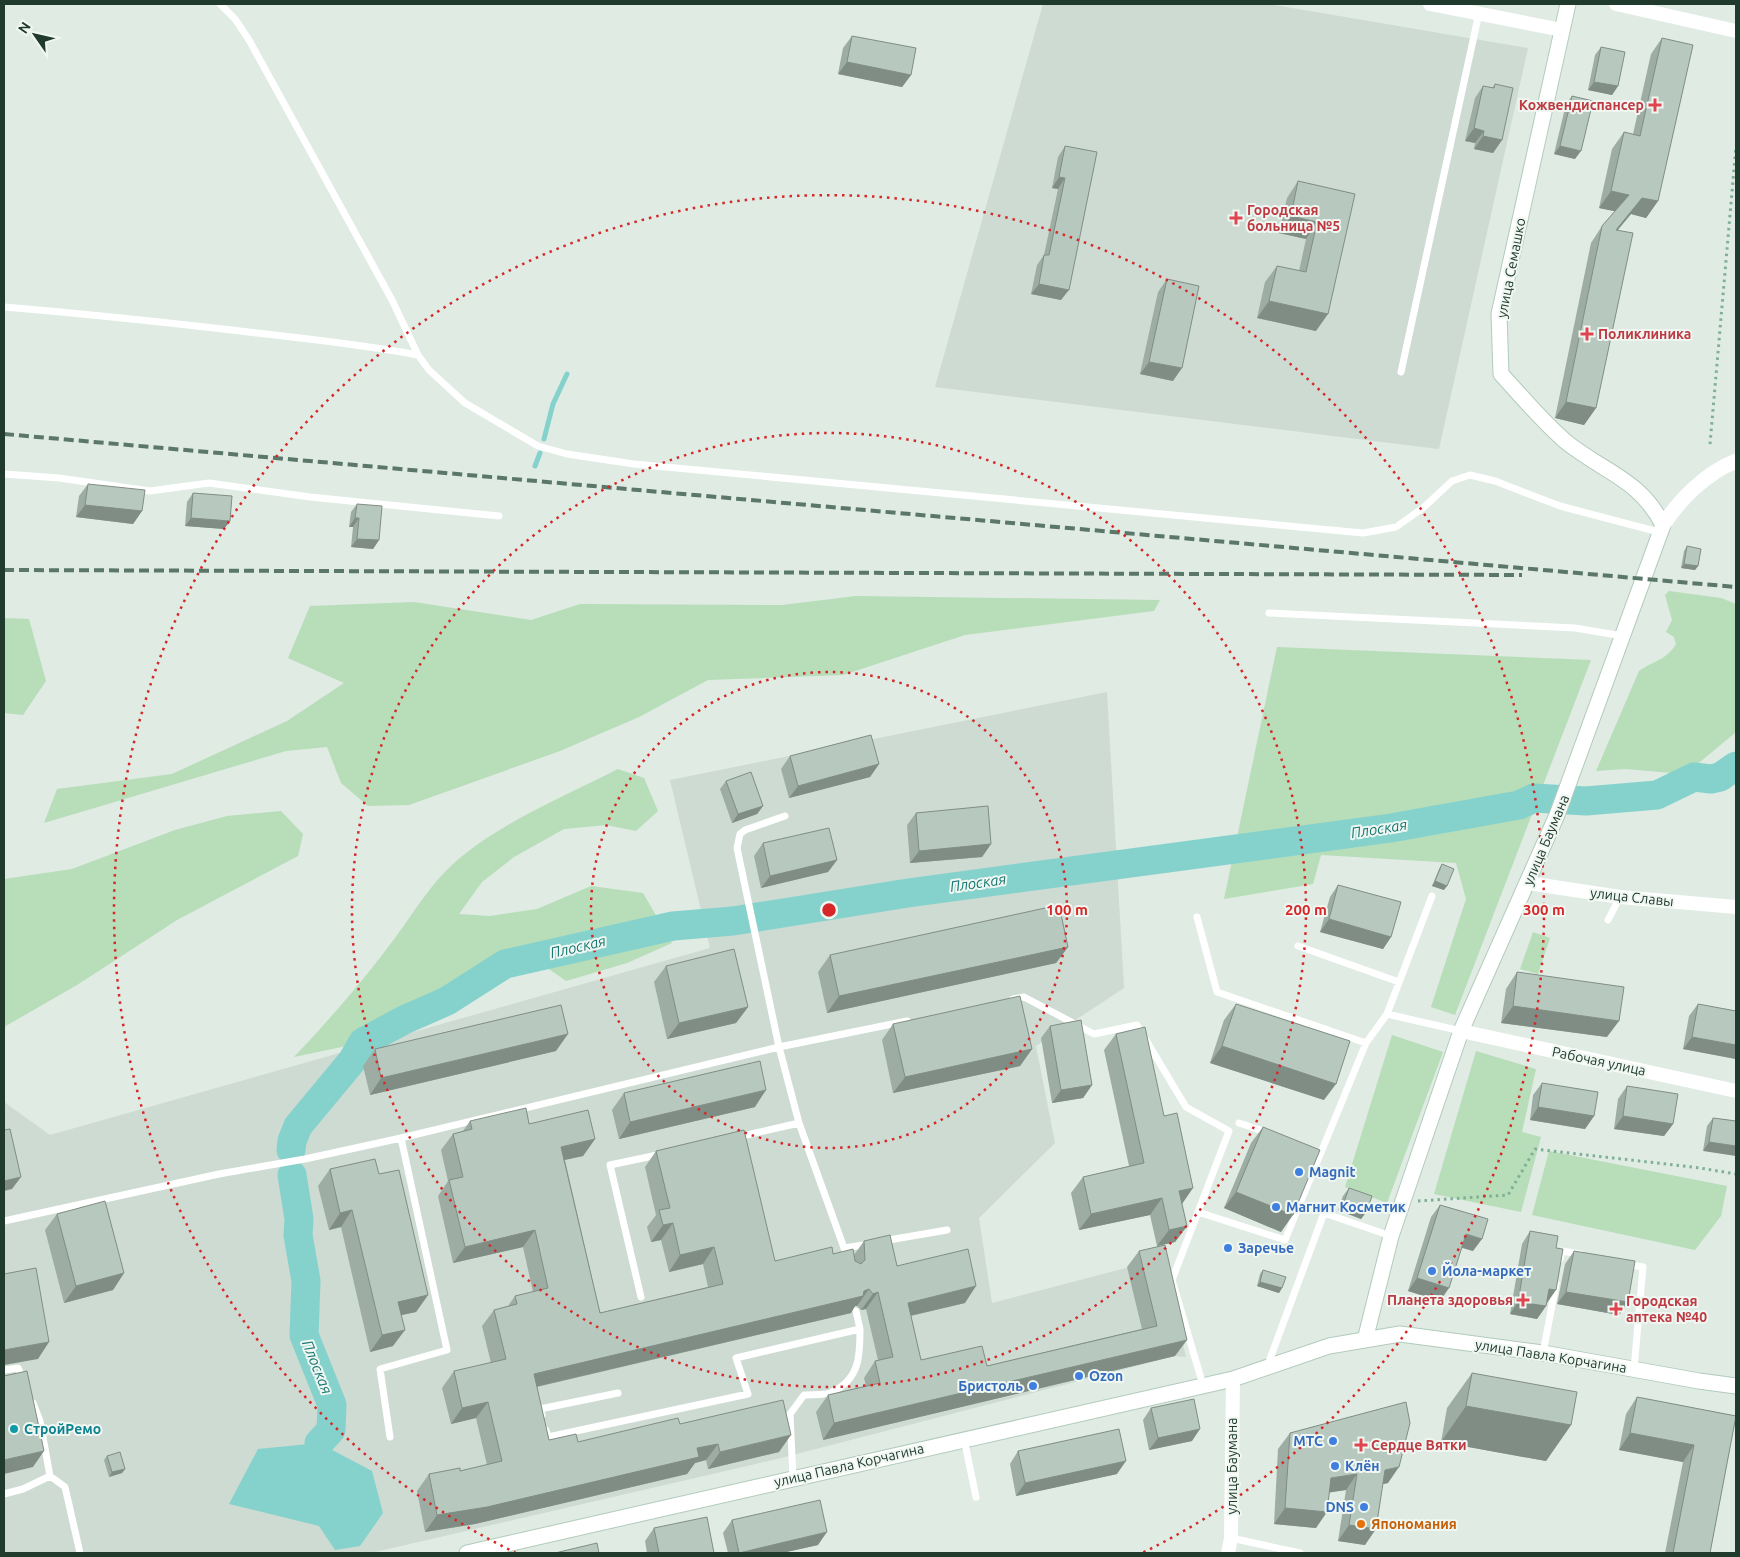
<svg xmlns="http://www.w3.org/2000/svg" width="1740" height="1557" font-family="Ubuntu,sans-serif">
<rect width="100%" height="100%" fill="#dfebe3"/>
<path fill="#cddbd2" d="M1043,4h226l259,44 -89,401 -504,-62z
M1107,692l17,296 -88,58 19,97 -76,75 13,85 172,-45 22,99 -11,-1 -394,102 -410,95h-367v-451l46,33 660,-187 -40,-168z"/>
<path fill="#b7ddb9" d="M1669,591l52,7 15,6v128l-36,30 -12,7 -16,4 -46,-4 -30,2 43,-100c14,-10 28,-11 37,-27l-2,-7 -8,-5 6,-12 -7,-25z
M856,596l304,4 -6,11 -189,24 -122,40 -135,5 -69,37 -79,34 -151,54 -41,1 -27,-23 -14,-36 -41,4 -242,72 13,-34 115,-15 115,-53 57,-38 -56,-25 22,-52 104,-4 117,18 49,-16 202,1z
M4,618l25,1 17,62 -23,34 -19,-2z
M1277,647l314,13 -136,355 -24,-8 35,-108 -10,-36 -135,-8 -8,29 -89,15z
M618,769l26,9 14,33 -22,20 -30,-6 -42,4 -50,28 -32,25 -23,32 31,2 47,-7 54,-23 52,7 29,50 -45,20 -61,18 -20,-14 -40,5 -38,27 -74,37 -100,21c36,-38 70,-77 101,-119 19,-26 35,-53 59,-75 47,-41 109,-66 164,-94z
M281,811l22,23 -5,22 -121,64 -100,65 -73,42v-148l68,-10 103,-39 52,-14z
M1533,932l17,6 -12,36 -18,-5z
M1392,1035l51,17 -56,151 -42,-16z
M1476,1051l60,18 -14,63 19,5 -20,75 -87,-18z
M1549,1151l178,35 -6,30 -26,34 -163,-35z"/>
<path fill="#85d2cd" d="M319,1443l53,28 11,42 -23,33 -25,4 -16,-24 -90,-22 29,-55z"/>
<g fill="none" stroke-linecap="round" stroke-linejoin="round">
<path stroke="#85d2cd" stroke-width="5" d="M544,439l9,-35 14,-30
M535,466l5,-13"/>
<path stroke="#85d2cd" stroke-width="29" d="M291,1150l1,-9 6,-15 54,-65 11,-19 41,-22 43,-19 58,-37 168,-38 60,-5 175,-28 483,-65 128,-23 15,-7 52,3 71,-6 37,-18 17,2 9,-2 16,-11
M292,1175l7,44 -1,16 8,46 -2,54 28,70 -1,25 -12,13"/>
<g stroke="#b2cbbc" stroke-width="17">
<path id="secondary" d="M1365,1340l26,-104 70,-205 96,-216 106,-290c-23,-46 -60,-53 -98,-84 -23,-20 -43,-44 -64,-67l-2,-60 69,-310
M467,1553l766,-174 96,-33 71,-12 143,19 156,28 37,5"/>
</g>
<path stroke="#7faf95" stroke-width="3" stroke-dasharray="2.5 4" stroke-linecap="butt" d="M1710,444l26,-298
M1418,1201l90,-6 27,-46 165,19 36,6"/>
<path stroke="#fff" stroke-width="7" d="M220,4l15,15 14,21 143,260 26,55 11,15 36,33 73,43 29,8 67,10 729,69 33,-6 27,-19 29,-27 18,-6 25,6 65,25 99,26
M4,307c84,7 168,16 253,26 54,6 108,12 161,22
M1401,372l78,-359
M4,474l55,4 91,13 59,-8 101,14 189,19
M1269,613l306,15 48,8
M1197,917l20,75 149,51
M1608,920l12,-23
M1298,946l101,36
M1013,999l11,-2 70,37 43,-9 49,82 43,24 -57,149 31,105
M1387,1014l45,-118
M1239,1123l30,10
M738,1137l61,-14
M1198,1212l87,28 81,-197 21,-29 74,17
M4,1221l215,-47 86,-15 96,-21 378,-91 -42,-199 3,-14 5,-4 40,-14
M883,1241l64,-11
M870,1244l-26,4 -45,-125 -20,-76 128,-26
M1560,1259l2,-8 18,3
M1625,1264l18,3 -9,102
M641,1297l-31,-132 52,-11
M856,1311l4,18
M1543,1353l13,-69
M1267,1367l57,-154 67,23
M4,1370l14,-2 5,11
M542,1415l-2,-6 78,-16
M546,1430l2,7 200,-43 -12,-36 124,-29c0,26 0,50 -28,63 -7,4 -20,2 -28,3l-14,19 3,64
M390,1437l-10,-68 67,-19 -46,-212
M964,1439l12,58
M50,1476l15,11 15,66
M4,1494l19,-5 27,-13 -10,-55 -7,-18
M1231,1538l69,15"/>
<path stroke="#fff" stroke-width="14" d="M1430,4l132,26
M1616,4l120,27
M1528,883l92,14 116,10
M1461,1031l275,60
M1228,1553l3,-15 2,-159"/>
<path stroke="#fff" stroke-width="15" d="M1663,525c17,-26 43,-52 73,-64"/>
<use href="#secondary" stroke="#fff" stroke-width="15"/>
<path stroke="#5a7769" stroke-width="4" stroke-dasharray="10 5" stroke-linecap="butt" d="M4,434l1732,153
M4,570l1518,5"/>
</g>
<path fill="#9dada3" d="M852,36l59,39 -9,12 -64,-13 5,-26z
M1662,38l-4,163 -12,17 -15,-4 -13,16 -22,178 -12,17 -29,-7 36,-175 11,-17 13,-15 -16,-3 13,-59 12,-17 9,2 18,-80z
M1601,47l17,39 -6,9 -24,-5 7,-35z
M1495,84l7,56 -9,13 -19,-4 1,-6 -10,-2 10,-43 8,-12 9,2z
M1572,96l3,63 -21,-5 12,-50z
M1065,146l-4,154 -30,-6 6,-29 7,-10 14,-66 -6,-1 6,-31z
M1298,181l57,13 -39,137 -59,-13 8,-36 12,-16 22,5 7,-32 -27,-6 8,-35z
M1167,279l6,102 -33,-7 18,-82z
M88,484l54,27 -9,13 -57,-7 3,-21z
M193,493l37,28 -6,8 -39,-3 2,-24z
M357,504l22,36 -6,9 -22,-2 2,-20h-4l2,-15z
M1687,546l11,20 -3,4 -14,-2 3,-17z
M790,756l89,8 -9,13 -81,21 -8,-29z
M726,781l37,25 -6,8 -25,9 -12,-34z
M916,813l75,31 -9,13 -72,6 -3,-38z
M763,843l74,17 -9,12 -67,16 -7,-32z
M1442,864l2,26 -12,-4 7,-17z
M1338,885l53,52 -8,12 -63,-17 10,-35z
M1068,947l-12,16 -229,50 -9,-41 12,-17z
M666,966l82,41 -12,16 -69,16 -13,-57z
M1517,972l90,65 -106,-14 5,-34z
M1236,1004l88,96 -114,-37 14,-43z
M1698,1004l38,7v48l-53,-10 6,-33z
M893,1024l139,25 -12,17 -127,27 -11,-53z
M1050,1026l42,59 -9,13 -31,5 -11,-65z
M1116,1034l66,170 5,22 -12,16 -18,4 -7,-31 -71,15 -8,-37 12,-16 46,-11 -25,-116z
M375,1049l181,2 -186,44 -7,-29z
M1542,1083l52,33 -9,13 -55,-9 3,-25z
M1627,1086l46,38 -9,12 -50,-7 4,-30z
M624,1093l131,14 -136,32 -7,-29z
M1713,1118l23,3 -33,30 4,-25z
M470,1121l59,3 66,15 -12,17 -18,4 35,153 108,-26 -5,-23 -34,8 -8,-32 -10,2 -4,-15 9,-12 -11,-48 11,-16 119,110 58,-7 21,1 10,-14 33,25 68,37 -54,13 10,44 66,6 155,-37 -15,-62 12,-16 36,105 -352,84 -7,-28 12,-17 38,-9 -2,-8 11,-17 3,-1 -12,-51 -5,1 -4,-4h-2l-4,7 -314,74 12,53 29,2 102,-18 99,28 -71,17 -2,-9 -11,3 -8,11 -212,50 -50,8 -8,-41 12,-17 31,-3 27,-6 -11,-47 -25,6 -9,-36 12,-17 37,-8 -9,-37 12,-16 14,-4 7,-10 18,-4 -10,-45 -70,16 -15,-67 10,-15 -7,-31 12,-16 10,-3z
M1263,1127l18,105 -57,-24 27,-65z
M330,1169l49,5 49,121 -12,17 -14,3 -9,31 -23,6 -29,-125 -12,3 -11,-44z
M1349,1188l18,23 -6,8 -23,-9 5,-14z
M1440,1205l33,46 -11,-3 -22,53 -32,-10 23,-74z
M57,1214l67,59 -11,17 -49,13 -19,-73z
M1530,1231l17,72 -1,3 -9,13 -27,-5 12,-70z
M1574,1251l54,51 -9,13 -62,-11 8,-40z
M1263,1270l19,18 -3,5 -22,-7 3,-12z
M1472,1373l99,52 -25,36 -105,-19 6,-34z
M1637,1397l99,19 -26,137h-45l18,-91 -64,-12 7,-36z
M1151,1408l41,33 -43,9 -6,-30z
M1290,1433l98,50 -5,1 -18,61 -27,-4 8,-51 -17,2 -13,36 -42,-4 4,-75z
M1018,1451l99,23 -101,22 -6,-32z
M107,1456l18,13 -3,4 -13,4 -5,-17z
M732,1520l86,25 -36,8h-54l-5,-20z
M654,1528l60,25h-67l-2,-12z"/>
<path fill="#808d85" d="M847,62l64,13 -9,12 -64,-13z
M1594,82l24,4 -6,9 -24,-5z
M1474,128l10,3 -9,12 -10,-2z
M1483,136l19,4 -9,13 -19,-4z
M1560,146l21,5 -6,8 -21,-5z
M1059,177l6,1 -7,11 -6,-1z
M1611,191l18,4 -11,17 -19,-4z
M1642,198l16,3 -12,17 -15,-4 -27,32 12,-16z
M1291,216l26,6 -11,17 -27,-6z
M1039,284l30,6 -8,10 -30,-6z
M1269,301l59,13 -12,17 -59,-13z
M1149,362l33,6 -9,13 -33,-7z
M1566,402l30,6 -12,17 -29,-7z
M85,505l57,6 -9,13 -57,-7z
M191,518l39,3 -6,8 -39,-3z
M355,518h4l-6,9h-4z
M357,539l22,1 -6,9 -22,-2z
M1684,564l14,2 -3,4 -14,-2z
M879,764l-9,13 -81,21 9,-12z
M763,806l-6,8 -25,9 6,-9z
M991,844l-9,13 -72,6 9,-12z
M837,860l-9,12 -67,16 9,-12z
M1435,881l12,5 -3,4 -12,-4z
M1329,919l62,18 -8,12 -63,-17z
M1068,947l-12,16 -229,50 12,-17z
M1513,1006l106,15 -12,16 -106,-14z
M748,1007l-12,16 -69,16 12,-16z
M568,1034l-12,17 -186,44 11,-17z
M1692,1037l44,8v14l-53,-10z
M1222,1046l114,38 -12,16 -114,-37z
M1032,1049l-12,17 -127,27 12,-16z
M1092,1085l-9,13 -31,5 9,-13z
M766,1090l-11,17 -136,32 11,-17z
M1538,1107l56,9 -9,13 -55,-9z
M1623,1116l50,8 -9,12 -50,-7z
M595,1139l-12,17 -33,7 11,-16z
M1709,1142l27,4v10l-33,-5z
M21,1177l-9,12 -8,2v-10z
M1193,1188l-11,16 -3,-13z
M1236,1192l57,23 -12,17 -57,-24z
M1162,1198l-12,17 -71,15 12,-16z
M1344,1202l23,9 -6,8 -23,-9z
M352,1210l-11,17 -12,3 11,-17z
M673,1223l-12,17 -10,2 12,-17z
M1187,1226l-12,16 -18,4 12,-16z
M535,1230l-12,17 -70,16 12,-16z
M1466,1234l16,5 -9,12 -16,-5z
M714,1247l-11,17 -34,8 11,-17z
M124,1273l-11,17 -49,13 12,-17z
M1417,1278l32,10 -9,13 -32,-10z
M1260,1282l22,6 -3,5 -22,-7z
M976,1286l-11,17 -69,16 12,-16z
M869,1289l-12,17h-2l-4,7 -329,77 12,-16z
M1549,1289l7,1 -9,13 -7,-2z
M878,1292l-12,17 -5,1 12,-16z
M1566,1292l62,10 -9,13 -62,-11z
M428,1295l-12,17 -29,6 11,-16z
M1518,1302l28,4 -9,13 -27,-5z
M405,1330l-12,16 -23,6 12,-17z
M1187,1340l-12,16 -352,84 11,-17z
M49,1342l-11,17 -34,6v-15z
M488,1402l-12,16 -25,6 11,-16z
M1466,1406l105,19 -25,36 -105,-19z
M1200,1429l-8,12 -43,9 9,-12z
M1630,1433l64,12 -11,17 -64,-12z
M791,1435l-12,17 -71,17 12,-17z
M718,1444l-12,16 -11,3 -8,11 -212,50 -50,8 12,-17 260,-67z
M44,1451l-11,16 -29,7v-14z
M1126,1461l-9,13 -101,22 9,-13z
M1399,1467l-11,16 -14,3 11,-16z
M125,1469l-3,4 -13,4 3,-5z
M1357,1474l-11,16 -26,4 11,-16z
M1285,1508l42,4 -11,16 -42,-4z
M1349,1525l27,4 -11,16 -27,-4z
M827,1532l-9,13 -36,8h-43z"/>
<path fill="#b7c9be" stroke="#808d85" d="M852,36l64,12 -5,27 -64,-13z
M1662,38l31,7 -35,156 -16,-3 -26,32 17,3 -37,175 -30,-6 36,-176 27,-31 -18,-4 13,-59 16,4z
M1601,47l24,5 -7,34 -24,-4z
M1495,84l18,4 -11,52 -19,-4 1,-5 -10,-3 9,-42 11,2z
M1572,96l21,5 -12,50 -21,-5z
M1065,146l32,6 -28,138 -30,-6 5,-29h5l16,-77 -6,-1z
M1298,181l57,13 -27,120 -59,-13 8,-35 29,6 11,-50 -26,-6z
M1167,279l32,7 -17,82 -33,-6z
M88,484l57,6 -3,21 -57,-6z
M193,493l39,3 -2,25 -39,-3z
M357,504l25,2 -3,34 -22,-1 2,-21h-4z
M1687,546l14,3 -3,17 -14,-2z
M871,735l8,29 -81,22 -8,-30z
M751,772l12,34 -25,8 -12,-33z
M988,806l3,38 -72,7 -3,-38z
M829,828l8,32 -67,16 -7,-33z
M1442,864l12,5 -7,17 -12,-5z
M1338,885l63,17 -10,35 -62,-18z
M1059,905l9,42 -229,49 -9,-41z
M734,949l14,58 -69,16 -13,-57z
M1517,972l107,15 -5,34 -106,-15z
M1020,996l12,53 -127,28 -12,-53z
M1236,1004l114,37 -14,43 -114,-38z
M1698,1004l38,7v34l-44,-8z
M561,1005l7,29 -187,44 -6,-29z
M1081,1020l11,65 -31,5 -11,-64z
M1145,1027l19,89 13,-3 16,75 -14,3 8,35 -18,4 -7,-32 -71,16 -8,-37 61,-14 -28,-129z
M760,1061l6,29 -136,32 -6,-29z
M1542,1083l56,9 -4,24 -56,-9z
M1627,1086l51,8 -5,30 -50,-8z
M526,1108l3,16 59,-14 7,29 -34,8 39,166 123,-29 -9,-37 -34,8 -7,-32 -10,2 -4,-15 11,-2 -14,-57 88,-21 31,131 57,-14 1,7 20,-5 2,12 6,3 4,-4 -1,-19 26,-6 7,31 71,-17 8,37 -68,17 13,57 61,-14 5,20 170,-40 -18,-75 26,-6 22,95 -353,83 -6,-28 52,-12 -5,-22 18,-4 -15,-65 -5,2 -4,-5 -5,2 -1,5 -329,78 15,66 27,-6 2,8 100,-24 2,6 103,-24 8,35 -71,17 -2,-8 -21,4 2,9 -212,50 -50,8 -8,-41 31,-6v3l42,-10 -14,-59 -26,6 -8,-37 52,-12 -12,-49 23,-6 -2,-8 33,-8 -13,-58 -70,17 -16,-67 14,-3 -10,-43 19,-5 -2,-8z
M1713,1118l23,3v25l-27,-4z
M1263,1127l57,23 -27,65 -57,-23z
M10,1129l11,48 -17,4v-51z
M375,1159l4,15 20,-4 29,125 -30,7 7,28 -23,5 -30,-125 -12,3 -10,-44z
M1349,1188l23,8 -5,15 -23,-9z
M105,1201l19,72 -48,13 -19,-72z
M1440,1205l48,14 -6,20 -16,-5 -17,54 -32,-10z
M1530,1231l28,5 -2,12 7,1 -7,41 -7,-1 -3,17 -28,-4z
M1574,1251l61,10 -7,41 -62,-10z
M36,1268l13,74 -45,8v-76z
M1263,1270l23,7 -4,11 -22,-6z
M27,1371l17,80 -40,9v-84z
M1472,1373l105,19 -6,33 -105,-19z
M1637,1397l99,19 -26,137h-37l21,-108 -64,-12z
M1194,1399l6,30 -42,9 -7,-30z
M1406,1402l4,21 -11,44 -14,3 -9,59 -27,-4 8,-51 -26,4 -4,34 -42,-4 5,-75z
M1119,1429l7,32 -101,22 -7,-32z
M120,1452l5,17 -13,3 -5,-16z
M820,1500l7,32 -88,21 -7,-33z
M707,1517l7,36h-55l-5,-25z
M597,1543l2,10h-44z"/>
<g fill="none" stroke="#d62828" stroke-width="2.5" stroke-dasharray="2.5 5">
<circle cx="829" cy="910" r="238"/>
<circle cx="829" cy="910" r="477"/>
<path d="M516 1553A715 715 0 1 1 1142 1553"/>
</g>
<g fill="#e0444e" stroke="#f0f7f2" stroke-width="2">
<path d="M1652.5 97.5h5v5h5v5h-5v5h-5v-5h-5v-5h5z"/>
<path d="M1233.5 210.5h5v5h5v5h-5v5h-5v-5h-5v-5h5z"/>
<path d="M1584.5 326.5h5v5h5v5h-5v5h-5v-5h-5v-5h5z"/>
<path d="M1520.5 1292.5h5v5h5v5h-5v5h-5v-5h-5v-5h5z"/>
<path d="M1613.5 1301.5h5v5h5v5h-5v5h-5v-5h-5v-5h5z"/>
<path d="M1358.5 1437.5h5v5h5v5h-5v5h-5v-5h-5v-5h5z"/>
</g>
<g fill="#3f7fe0" stroke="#f0f7f2" stroke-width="2">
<circle cx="1299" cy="1172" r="5"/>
<circle cx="1276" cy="1207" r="5"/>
<circle cx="1228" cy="1248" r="5"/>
<circle cx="1432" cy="1271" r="5"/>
<circle cx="1079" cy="1376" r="5"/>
<circle cx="1033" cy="1386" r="5"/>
<circle cx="1333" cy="1441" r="5"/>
<circle cx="1335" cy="1466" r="5"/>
<circle cx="1364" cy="1507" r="5"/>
</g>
<circle fill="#0f9aa8" stroke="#f0f7f2" stroke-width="2" cx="14" cy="1429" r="5"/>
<circle fill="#e8710a" stroke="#f0f7f2" stroke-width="2" cx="1361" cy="1524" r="5"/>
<g text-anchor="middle" stroke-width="4" stroke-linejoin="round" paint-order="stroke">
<g font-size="14" font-weight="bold" fill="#be3a42" stroke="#f0f7f2" text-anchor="start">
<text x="1644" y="110" text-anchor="end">Кожвендиспансер</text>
<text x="1247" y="215">Городская<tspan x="1247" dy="16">больница №5</tspan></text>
<text x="1598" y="339">Поликлиника</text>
<text x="1513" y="1305" text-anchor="end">Планета здоровья</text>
<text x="1626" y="1306">Городская<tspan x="1626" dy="16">аптека №40</tspan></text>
<text x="1371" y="1450">Сердце Вятки</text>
</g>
<g font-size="14" fill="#203b2e" stroke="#f0f7f2">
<text transform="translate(1511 268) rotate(-79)" y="5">улица Семашко</text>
<text transform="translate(1546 840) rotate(-67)" y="5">улица Баумана</text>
<text transform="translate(1632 897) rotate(6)" y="5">улица Славы</text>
<text transform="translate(1599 1061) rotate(12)" y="5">Рабочая улица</text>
<text transform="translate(1551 1356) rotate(9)" y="5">улица Павла Корчагина</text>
<text transform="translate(849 1465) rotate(-13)" y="5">улица Павла Корчагина</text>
<text transform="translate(1232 1466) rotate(-90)" y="5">улица Баумана</text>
</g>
<g font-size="14" font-weight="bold" fill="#366cbe" stroke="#f0f7f2" text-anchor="start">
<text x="1309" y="1177">Magnit</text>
<text x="1286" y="1212">Магнит Косметик</text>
<text x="1238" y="1253">Заречье</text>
<text x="1442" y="1276">Йола-маркет</text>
<text x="1089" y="1381">Ozon</text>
<text x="1023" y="1391" text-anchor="end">Бристоль</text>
<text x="1323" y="1446" text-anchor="end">МТС</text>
<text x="1345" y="1471">Клён</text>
<text x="1354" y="1512" text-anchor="end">DNS</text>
</g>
<g font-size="14" font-weight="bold" fill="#0d838f" stroke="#f0f7f2" text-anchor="start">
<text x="24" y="1434">СтройРемо</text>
</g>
<g font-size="14" font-weight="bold" fill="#c56008" stroke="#f0f7f2" text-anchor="start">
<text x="1371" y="1529">Япономания</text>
</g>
<g font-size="15" font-style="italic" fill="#197873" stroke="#f0f7f2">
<text transform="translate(1379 829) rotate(-9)" y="5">Плоская</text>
<text transform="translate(978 883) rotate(-8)" y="5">Плоская</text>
<text transform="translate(578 947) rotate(-13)" y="5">Плоская</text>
<text transform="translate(317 1367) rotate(68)" y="5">Плоская</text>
</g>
</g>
<circle cx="829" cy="910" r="8" fill="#d62828" stroke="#f0f7f2" stroke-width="2.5"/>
<g font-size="15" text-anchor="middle" font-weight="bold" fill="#d62828" stroke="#f0f7f2" stroke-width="4" stroke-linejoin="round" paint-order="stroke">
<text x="1067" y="915">100 m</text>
<text x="1306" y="915">200 m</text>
<text x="1544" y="915">300 m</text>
</g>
<rect width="1740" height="1557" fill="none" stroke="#203b2e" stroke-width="10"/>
<g transform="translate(35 35) rotate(304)" stroke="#f0f7f2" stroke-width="4" paint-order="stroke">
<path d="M0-4L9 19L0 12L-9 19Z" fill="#203b2e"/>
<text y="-8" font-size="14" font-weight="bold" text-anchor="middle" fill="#203b2e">N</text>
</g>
</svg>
